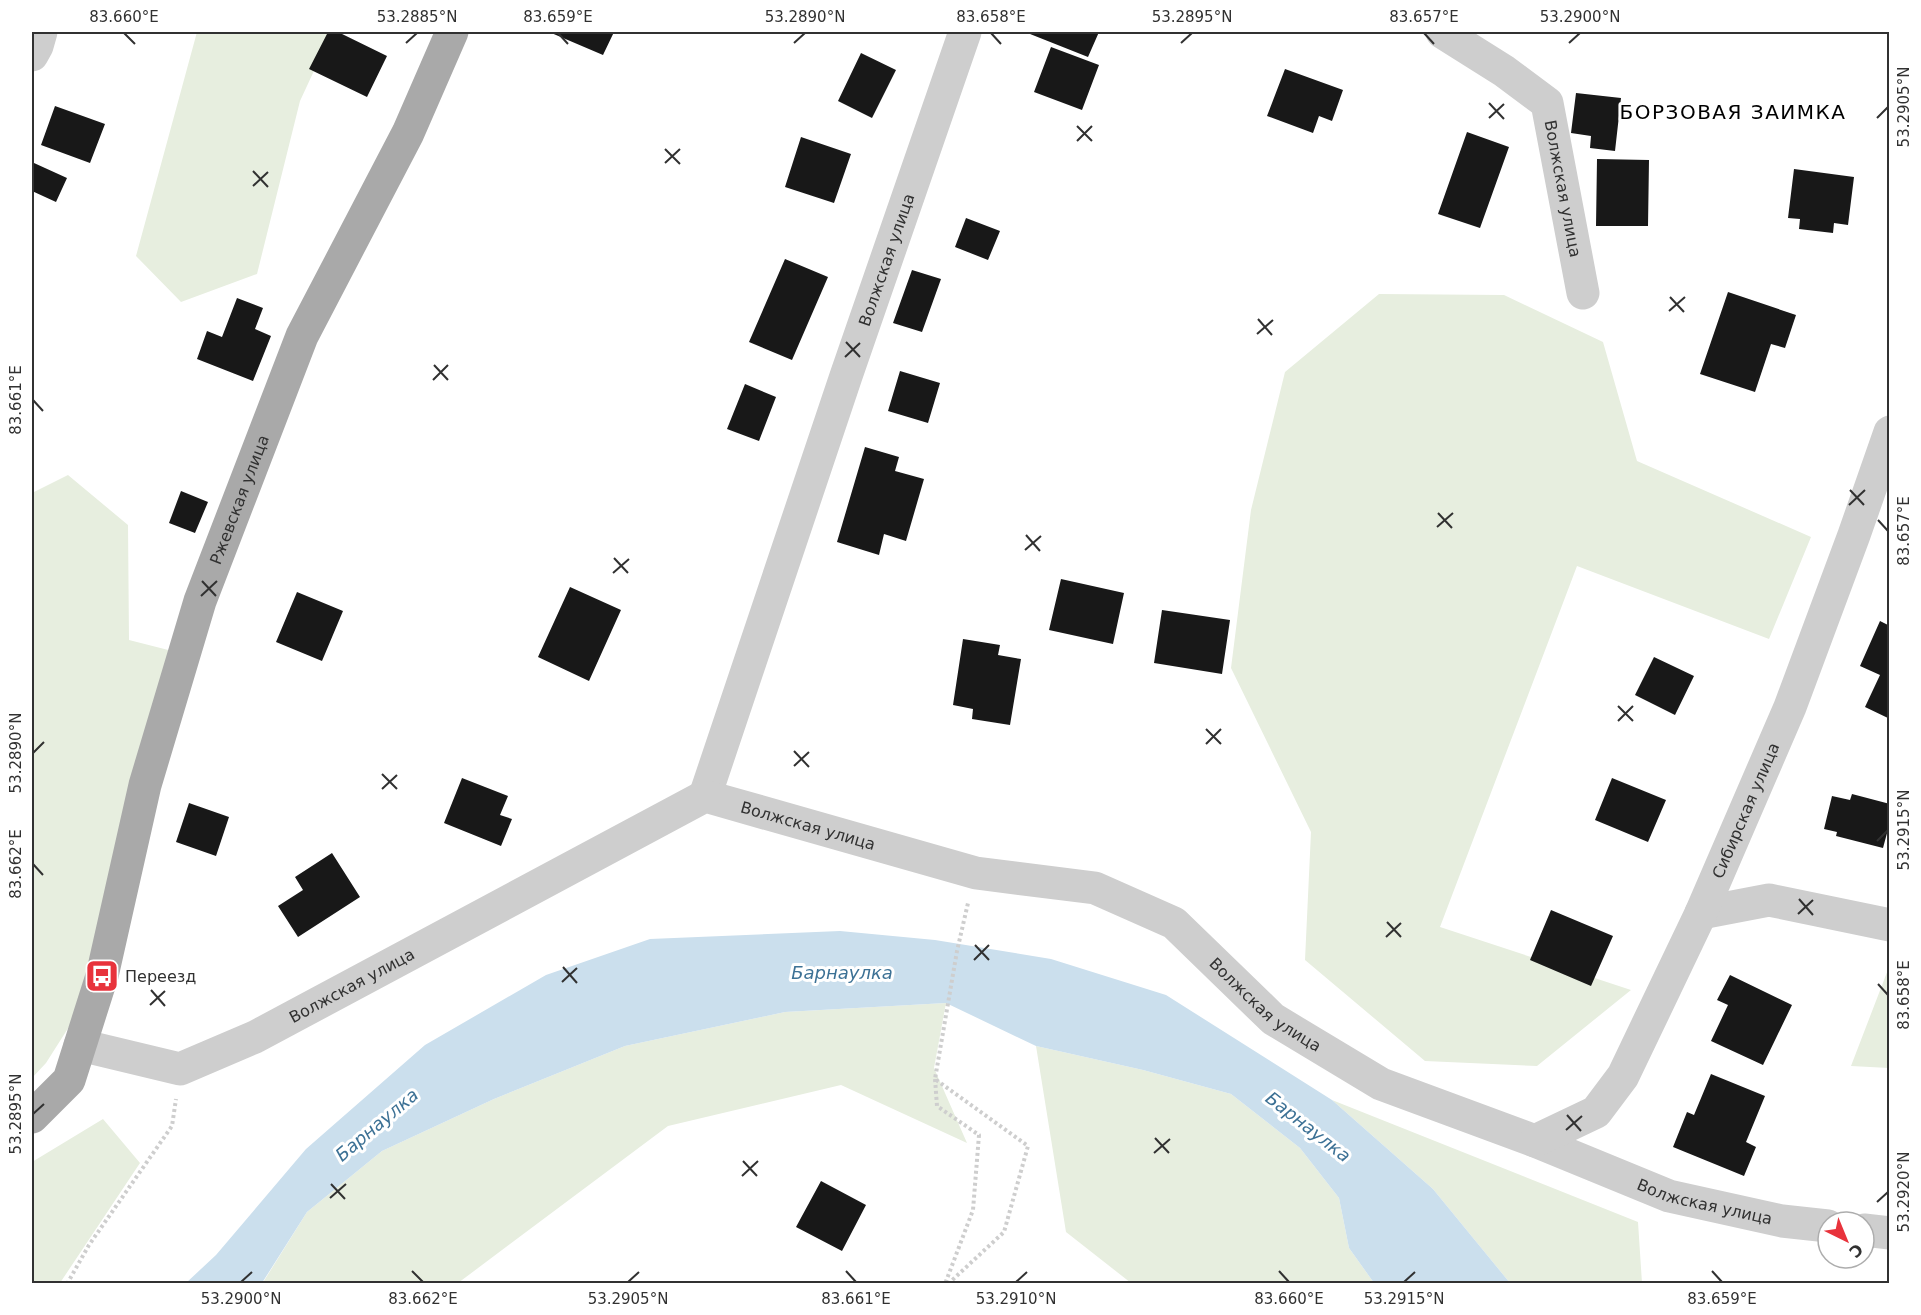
<svg xmlns="http://www.w3.org/2000/svg" width="1921" height="1315" font-family="'DejaVu Sans',sans-serif">
<rect width="100%" height="100%" fill="#fff"/>
<path fill="#e7eedf" d="M197,32h135l-32,69 -43,173 -76,28 -45,-46z
M1379,294l125,1 99,47 34,119 174,76 -42,102 -192,-73 -137,361 191,63 -94,76 -112,-5 -120,-101 6,-128 -80,-164 20,-158 34,-138z
M68,475l60,50 1,115 55,14 -98,346 -40,63 -14,15v-585z
M1889,967v101l-38,-2z
M946,1003l-12,65 33,75 -126,-58 -173,41 -210,157 -196,1 45,-72 75,-61 112,-52 131,-53 160,-34z
M1036,1046l107,24 88,24 69,54 39,50 10,50 25,35h-243l-65,-51z
M1332,1100l306,122 4,61h-132l-77,-94z
M103,1119l37,44 -80,120h-28v-121z"/>
<path fill="#cbdfed" d="M840,931l95,9 116,19 115,36 166,105 101,89 77,94h-136l-25,-35 -10,-50 -39,-50 -69,-54 -88,-24 -107,-24 -90,-43 -161,9 -160,34 -131,53 -112,52 -75,61 -45,71h-76l30,-28 90,-106 119,-104 121,-70 104,-36z"/>
<path fill="#181818" d="M328,32h10l49,24 -20,41 -58,-28z
M549,32h65l-11,23z
M1025,32h74l-11,25z
M1051,47l48,18 -17,45 -48,-18z
M861,53l35,17 -24,48 -34,-17z
M1285,69l58,21 -11,31 -13,-5 -6,17 -46,-17z
M1576,93l45,5 -6,53 -25,-3 1,-12 -20,-3z
M55,106l50,18 -15,39 -49,-18z
M1467,132l42,15 -29,81 -42,-14z
M801,137l50,17 -17,49 -49,-16z
M1597,159l52,1 -1,66h-52z
M34,163l33,15 -11,24 -24,-11v-23z
M1794,169l60,8 -6,48 -14,-2 -1,10 -34,-4 1,-10 -12,-1z
M966,218l34,13 -12,29 -33,-13z
M785,259l43,18 -36,83 -43,-18z
M912,270l29,9 -19,53 -29,-9z
M1728,292l68,23 -11,33 -14,-4 -16,48 -55,-18z
M237,298l26,10 -8,21 16,7 -18,45 -56,-22 10,-28 15,6z
M900,371l40,12 -12,40 -40,-12z
M745,384l31,13 -17,44 -32,-12z
M865,447l34,10 -4,14 29,8 -18,62 -22,-7 -5,21 -42,-13z
M181,491l27,11 -13,31 -26,-10z
M1061,579l63,14 -11,51 -64,-14z
M570,587l51,23 -32,71 -51,-24z
M297,592l46,19 -21,50 -46,-19z
M1162,610l68,10 -8,54 -68,-11z
M1880,621l10,5v93l-25,-12 15,-32 -20,-9z
M963,639l37,6 -2,10 23,4 -11,66 -38,-6 1,-10 -20,-4z
M1654,657l40,19 -19,39 -40,-20z
M462,778l46,18 -8,19 12,4 -11,27 -57,-23z
M1612,778l54,22 -18,42 -53,-22z
M1852,794l38,10v18l-7,26 -47,-12 1,-4 -13,-3 8,-33 18,4z
M189,803l40,14 -13,39 -40,-14z
M332,853l28,44 -62,40 -20,-31 25,-16 -8,-13z
M1551,910l62,26 -22,50 -61,-26z
M1730,975l62,30 -29,60 -52,-24 17,-36 -11,-5z
M1711,1074l54,22 -19,46 10,5 -12,29 -71,-29 14,-35 7,3z
M821,1181l45,24 -24,46 -46,-24z"/>
<g fill="none" stroke-linecap="round" stroke-linejoin="round">
<path stroke="#cecece" stroke-width="4" stroke-dasharray="3 3" stroke-linecap="butt" d="M935,1079l2,27 42,29 -6,75 -28,74
M67,1284l22,-39 83,-119 4,-27
M948,1284l56,-52 24,-86 -93,-67 22,-128 11,-48"/>
<g stroke="#cecece" stroke-width="33">
<path id="s1" d="M1442,32l62,39 43,32 36,190"/>
<path d="M32,55l5,-9 4,-14"/>
<path id="s2" d="M705,796l141,-420 119,-344"/>
<path d="M1701,913l68,-13 121,25"/>
<path id="s3" d="M80,1045l100,24 75,-32 450,-241 271,77 119,15 79,35 99,96 108,65 154,57 134,55 113,25 46,5"/>
<path id="s4" d="M1535,1141l61,-29 27,-36 78,-163 89,-206 64,-172 36,-103"/>
<path d="M1864,1230l26,3"/>
</g>
<path stroke="#a9a9a9" stroke-width="33" id="s5" d="M32,1117l37,-37 33,-104 43,-191 55,-184 102,-265 106,-203 44,-101"/>
</g>
<path fill="none" stroke="#313131" stroke-width="2" d="M124,33l11,11M558,33l10,11M991,33l10,11M1424,33l10,11M406,43l11,-10M794,43l11,-10M1181,43l11,-10M1569,43l11,-10M1489,103l15,16M1489,118l15,-14M1877,118l11,-11M1077,126l15,15M1077,141l15,-15M665,149l15,15M665,163l15,-14M253,171l15,16M253,186l15,-14M1670,297l14,15M1669,311l16,-14M1258,319l14,16M1257,334l16,-14M846,342l14,15M845,357l15,-14M434,365l14,15M433,380l15,-15M33,400l10,11M1850,490l14,15M1849,505l16,-15M1438,513l14,15M1878,520l10,11M1437,527l16,-14M1026,535l14,16M1025,550l16,-14M614,558l14,15M613,573l16,-14M202,581l14,15M201,596l16,-15M1618,706l15,15M1618,721l15,-15M1206,729l15,15M1206,744l15,-15M794,751l15,16M33,753l11,-11M794,766l15,-14M382,774l15,15M382,789l15,-14M1877,841l11,-11M33,864l10,11M1799,899l14,16M1798,914l15,-14M1387,922l14,15M1386,937l15,-14M975,945l14,15M974,960l15,-15M563,967l14,16M562,982l15,-14M1878,984l10,11M151,990l14,16M150,1005l15,-14M33,1114l11,-10M1567,1115l14,16M1566,1130l16,-14M1155,1138l14,15M1154,1153l16,-14M743,1161l14,15M742,1176l16,-15M331,1184l14,15M330,1198l16,-14M1877,1202l11,-10M412,1271l11,11M846,1271l10,11M1279,1271l10,11M1712,1271l10,11M241,1282l11,-10M628,1282l11,-10M1016,1282l11,-10M1404,1282l11,-10"/>
<defs>
<g id="bus-square" transform="scale(1.725)"><rect x="-9" y="-9" width="18" height="18" rx="4" fill="#e8333c" stroke="#fff"/><path d="M-5-6H5V4H4V6H2V4H-2V6H-4V4H-5ZM-3.5-4V0h7V-4ZM-3.5 1.2v1.5H-2V1.2ZM2 1.2v1.5H3.5V1.2Z" fill="#fff"/></g>
</defs>
<g fill-rule="evenodd">
<use href="#bus-square" x="102" y="976"/>
</g>
<g text-anchor="middle" stroke-width="6" stroke-linejoin="round" paint-order="stroke">
<g font-size="16" fill="#313131" stroke="#fff">
<text dy="6" stroke="none"><textPath href="#s1" startOffset="214">Волжская улица</textPath></text>
<text dy="6" stroke="none"><textPath href="#s2" startOffset="566">Волжская улица</textPath></text>
<text dy="6" stroke="none"><textPath href="#s5" startOffset="658">Ржевская улица</textPath></text>
<text dy="6" stroke="none"><textPath href="#s4" startOffset="405">Сибирская улица</textPath></text>
<text dy="6" stroke="none"><textPath href="#s3" startOffset="802">Волжская улица</textPath></text>
<text dy="6" stroke="none"><textPath href="#s3" startOffset="294">Волжская улица</textPath></text>
<text dy="6" stroke="none"><textPath href="#s3" startOffset="1306">Волжская улица</textPath></text>
<text dy="6" stroke="none"><textPath href="#s3" startOffset="1792">Волжская улица</textPath></text>
</g>
<g font-size="16" fill="#313131" stroke="#fff" text-anchor="start">
<text x="125" y="982">Переезд</text>
</g>
<g font-size="18" font-style="italic" fill="#3c7195" stroke="#fff">
<text x="842" y="979">Барнаулка</text>
<text transform="translate(377 1125) rotate(-40)" y="6">Барнаулка</text>
<text transform="translate(1308 1127) rotate(38)" y="6">Барнаулка</text>
</g>
<g font-size="20" letter-spacing="1.5" fill="#000" stroke="#fff">
<text x="1733" y="119">БОРЗОВАЯ ЗАИМКА</text>
</g>
</g>
<rect width="1921" height="1315" fill="none" stroke="#ffffff" stroke-width="66"/>
<g transform="translate(1846 1240) rotate(137)"><circle r="28" fill="#ffffff" stroke="#adadad" stroke-width="1.5"/>
<path d="M0-4.5L10 22L0 15L-10 22Z" fill="#e8333c"/>
<text y="-9" font-size="16" font-weight="bold" text-anchor="middle" fill="#313131">С</text>
</g>
<rect x="33" y="33" width="1855" height="1249" fill="none" stroke="#313131" stroke-width="2"/>
<g font-size="15" text-anchor="middle" fill="#313131">
<text x="124" y="22">83.660°E</text>
<text x="417" y="22">53.2885°N</text>
<text x="558" y="22">83.659°E</text>
<text x="805" y="22">53.2890°N</text>
<text x="991" y="22">83.658°E</text>
<text x="1192" y="22">53.2895°N</text>
<text x="1424" y="22">83.657°E</text>
<text x="1580" y="22">53.2900°N</text>
<text transform="translate(1904 107) rotate(-90)" y="5">53.2905°N</text>
<text transform="translate(16 400) rotate(-90)" y="5">83.661°E</text>
<text transform="translate(1904 531) rotate(-90)" y="5">83.657°E</text>
<text transform="translate(16 753) rotate(-90)" y="5">53.2890°N</text>
<text transform="translate(1904 830) rotate(-90)" y="5">53.2915°N</text>
<text transform="translate(16 864) rotate(-90)" y="5">83.662°E</text>
<text transform="translate(1904 995) rotate(-90)" y="5">83.658°E</text>
<text transform="translate(16 1114) rotate(-90)" y="5">53.2895°N</text>
<text transform="translate(1904 1192) rotate(-90)" y="5">53.2920°N</text>
<text x="241" y="1304">53.2900°N</text>
<text x="423" y="1304">83.662°E</text>
<text x="628" y="1304">53.2905°N</text>
<text x="856" y="1304">83.661°E</text>
<text x="1016" y="1304">53.2910°N</text>
<text x="1289" y="1304">83.660°E</text>
<text x="1404" y="1304">53.2915°N</text>
<text x="1722" y="1304">83.659°E</text>
</g>
</svg>
